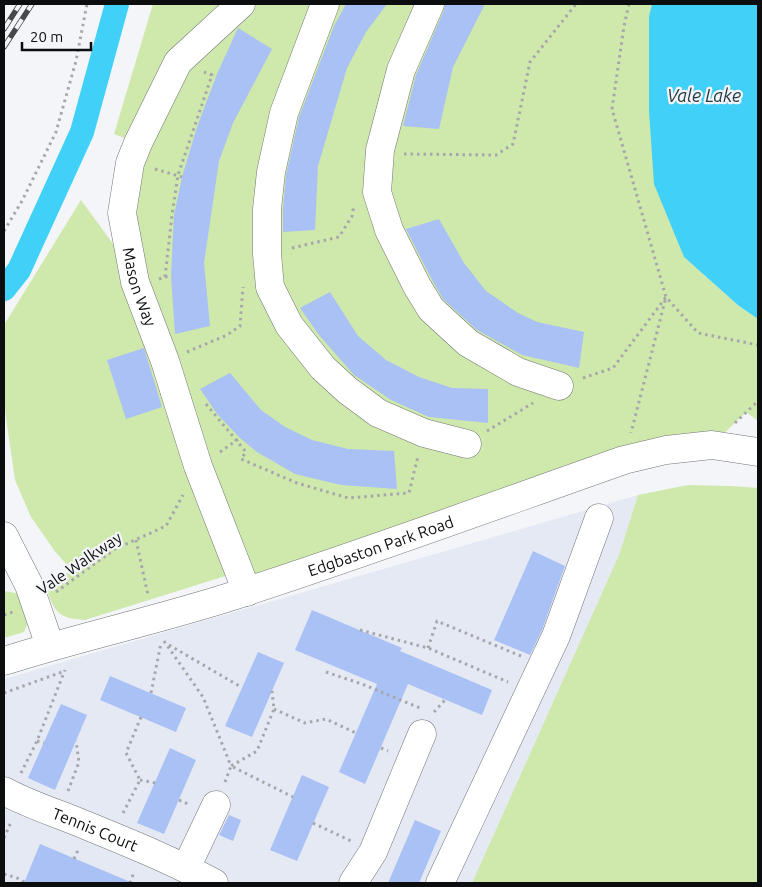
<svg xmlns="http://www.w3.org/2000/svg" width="762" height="887" font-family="Ubuntu,sans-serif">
<rect width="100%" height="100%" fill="#f3f5f9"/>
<path fill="#e4e9f3" d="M638,495l-19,60 -147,328h-468v-204z"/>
<path fill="#cfe8ab" d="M153,4h499l-3,12v95l35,146 55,49 19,13v102l-12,-9 -34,33 -465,147 -12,-19 -150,47c-27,-2 -30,-7 -39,-32l25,-18 -17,-20 -23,-33 -16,-37 -10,-69h-1v-86l77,-125 40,55 1,-42 15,-70 -23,-9z
M688,485l43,1 27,2v395h-286l147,-328 19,-60z
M4,591l17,3 9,23 -6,15 -20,6z"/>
<path fill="#41d1f8" d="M652,4h106v315l-19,-13 -55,-49 -30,-73 -5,-73v-95z"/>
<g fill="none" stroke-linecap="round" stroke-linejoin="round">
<path stroke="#41d1f8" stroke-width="24" d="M4,289l15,-19 63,-138 35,-128"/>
</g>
<path fill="#a9c1f4" d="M346,4h41l-21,28 -19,36 -29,98 -3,64 -32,2v-22l3,-35 13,-58 35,-91z
M445,4h40l-32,63 -14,62 -36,-3 13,-51 28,-65z
M238,28l34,21 -39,74 -14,38 -15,102 6,63 -35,8 -4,-58 3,-61 8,-38 15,-50 20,-53z
M439,219l25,44 22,28 32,22 19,9 47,10 -5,36 -57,-13 -45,-25 -34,-31 -12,-21 -25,-49z
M330,292l28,44 28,24 33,17 33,11 36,1v34l-59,-6 -38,-17 -37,-25 -35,-40 -19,-27z
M144,348l18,59 -36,12 -19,-59z
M230,373l31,37 24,17 27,13 36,9 46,2 3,38 -56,-4 -46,-11 -38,-22 -17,-14 -22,-23 -18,-26z
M533,551l32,15 -23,64 -12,25 -36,-15z
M312,610l90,38 -2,3 92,39 -10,25 -74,-31 -43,100 -26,-12 38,-88 -82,-34z
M258,652l26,11 -32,74 -27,-11z
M110,676l76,32 -10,24 -76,-32z
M61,704l26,11 -32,75 -27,-12z
M170,748l26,12 -32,74 -27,-11z
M302,775l27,12 -32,74 -27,-11z
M229,815l12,5 -8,21 -14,-6z
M415,820l26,11 -22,52h-31z
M40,844l93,39h-109z"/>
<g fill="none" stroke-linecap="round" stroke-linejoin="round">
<g stroke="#737578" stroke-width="29">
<g id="minor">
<path id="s1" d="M241,4l-63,58 -40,81 -8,20 -8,50 13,69 30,79 33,105 49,126"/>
<path d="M325,4l-41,109 -13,59 -4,37v45l3,33 19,38 34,43 24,22 31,23 46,20 43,11"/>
<path d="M430,4l-29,66 -21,80 -3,42 12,38 28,56 14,23 37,34 50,29 41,14"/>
<path d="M4,536l25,49 21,61"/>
<path id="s2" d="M4,661c81,-26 164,-43 244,-70 126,-41 251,-87 376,-131l42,-10 46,-5 46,7"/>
<path id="s3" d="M4,791c24,13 49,21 74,31 46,19 92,37 136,61"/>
<path d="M186,868l30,-63"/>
<path d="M353,883l20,-31 49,-118"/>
<path d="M440,883l116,-247 43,-118"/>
</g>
</g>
<path stroke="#a5a7aa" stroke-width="3" stroke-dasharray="2.5 4" stroke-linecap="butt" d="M629,4l-5,22 -12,83 54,188 32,36 60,12
M404,154l92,1 17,-11 17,-82 46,-58
M155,169l27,8
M4,231l18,-30 34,-69 20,-71 11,-57
M292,248l47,-11 13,-21 2,-11
M165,277l6,-1
M159,279l6,-2 7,-62 6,-40 34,-100 -8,-3
M187,352l40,-17 13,-9 3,-39
M583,378l30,-10 53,-71 -35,136
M206,404l40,48 -5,7 56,24 51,15 61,-5 9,-37
M735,423l23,-22
M487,431l46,-28
M220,452l20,-14
M136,540l12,55
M56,592l59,-43 51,-23 17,-31
M4,615l9,-3
M360,630l68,18 80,34
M164,641l39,56 28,69 26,-15 17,-42 -2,-18
M169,645l72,42
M428,648l9,-27 84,35
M326,672l36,12 58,24
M4,693l58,-21
M151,693l10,-50
M274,709l31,14 21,-4 30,14
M434,712l11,-12
M37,741l7,2
M381,748l7,3
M21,773l16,-32 28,-71
M140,780l15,3
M225,782l6,-16 62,31
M68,791l11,-29 -3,-21
M179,800l11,5
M123,813l17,-33 -14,-27 15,-36
M313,823l38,18
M4,838l7,-16
M74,859l5,-11
M4,874l16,5 5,4
M130,883l4,-11"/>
<use href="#minor" stroke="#fff" stroke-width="28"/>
<g stroke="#47484a" stroke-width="5.5">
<path id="rail" d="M4,29l16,-25
M4,47l28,-43"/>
</g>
<use href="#rail" stroke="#f3f5f9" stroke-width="4" stroke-dasharray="11" stroke-linecap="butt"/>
</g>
<g text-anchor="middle" stroke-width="4.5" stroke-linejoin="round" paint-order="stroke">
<g font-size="16" fill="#0c0d0e" stroke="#f3f5f9">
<text dy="6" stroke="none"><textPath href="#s1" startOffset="324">Mason Way</textPath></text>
<text dy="6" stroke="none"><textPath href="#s2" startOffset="394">Edgbaston Park Road</textPath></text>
<text transform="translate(79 563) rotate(-34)" y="6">Vale Walkway</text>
<text dy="6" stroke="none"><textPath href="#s3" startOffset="99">Tennis Court</textPath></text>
</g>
<g font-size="18" font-style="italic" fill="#233a42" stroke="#f3f5f9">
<text x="704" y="102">Vale Lake</text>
</g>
</g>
<rect width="762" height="887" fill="none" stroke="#0c0d0e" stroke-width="10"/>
<path d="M22 42v8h69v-8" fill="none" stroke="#0c0d0e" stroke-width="2.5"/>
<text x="30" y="42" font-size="15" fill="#0c0d0e" stroke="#f3f5f9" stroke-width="4" paint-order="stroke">20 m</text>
</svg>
